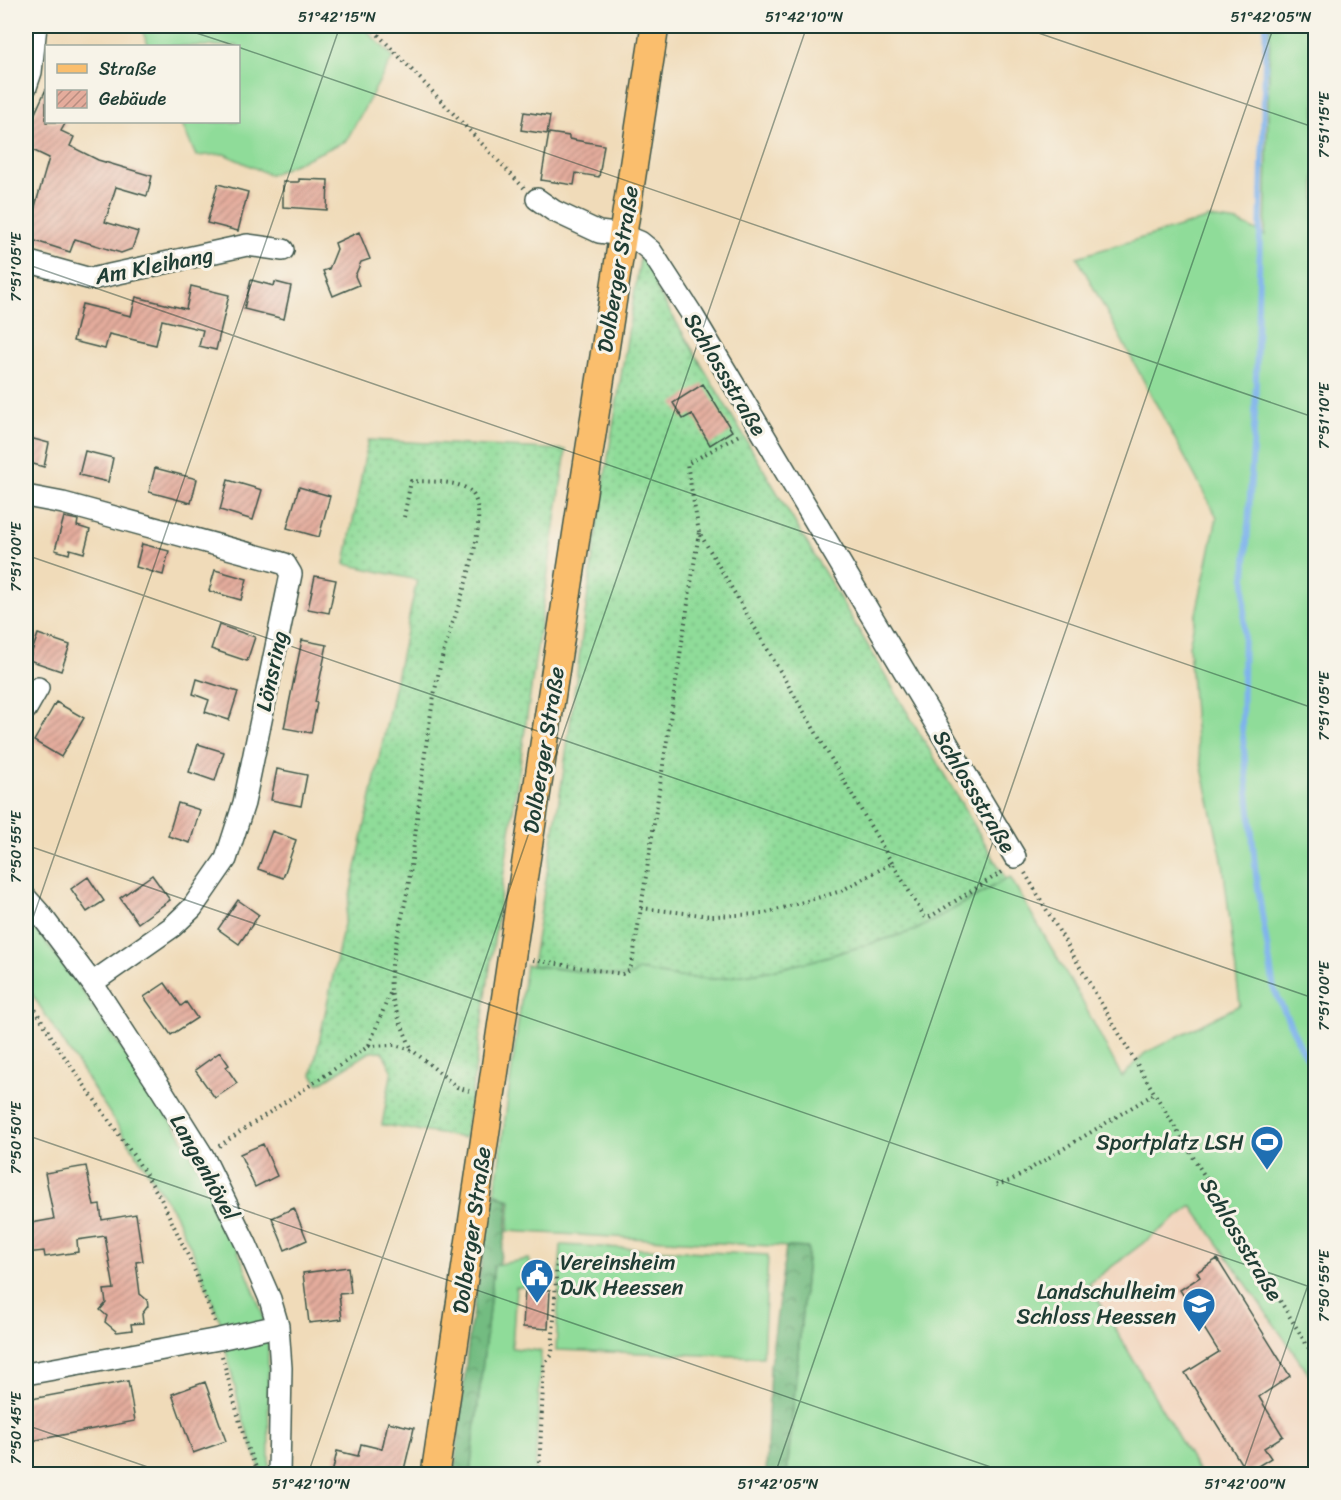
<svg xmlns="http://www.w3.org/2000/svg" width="1341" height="1500" font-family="Sriracha,sans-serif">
<defs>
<pattern id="forest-crowns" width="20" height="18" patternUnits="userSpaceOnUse" patternTransform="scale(1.5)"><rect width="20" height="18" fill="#73bc81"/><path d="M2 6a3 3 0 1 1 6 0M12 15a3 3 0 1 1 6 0" fill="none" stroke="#5e9a6a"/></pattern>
<pattern id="garden-dots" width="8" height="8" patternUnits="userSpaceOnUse" patternTransform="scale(1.5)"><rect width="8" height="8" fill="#8fdc99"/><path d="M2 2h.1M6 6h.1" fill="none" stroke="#74b47e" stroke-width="1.8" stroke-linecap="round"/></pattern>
<pattern id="building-hatch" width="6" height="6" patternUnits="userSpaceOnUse" patternTransform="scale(1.5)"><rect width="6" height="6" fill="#e4ac9c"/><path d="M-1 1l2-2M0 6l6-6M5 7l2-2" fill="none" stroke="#b88d80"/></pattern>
</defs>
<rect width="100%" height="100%" fill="#f7f3e8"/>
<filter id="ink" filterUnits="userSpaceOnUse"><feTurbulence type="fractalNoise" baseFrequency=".0167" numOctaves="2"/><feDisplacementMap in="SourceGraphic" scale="12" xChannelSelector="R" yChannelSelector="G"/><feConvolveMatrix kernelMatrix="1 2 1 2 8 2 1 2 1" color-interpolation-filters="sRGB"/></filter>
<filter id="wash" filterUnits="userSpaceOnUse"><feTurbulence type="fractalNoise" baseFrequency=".008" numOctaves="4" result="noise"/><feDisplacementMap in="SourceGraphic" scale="24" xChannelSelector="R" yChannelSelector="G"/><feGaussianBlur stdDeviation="1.35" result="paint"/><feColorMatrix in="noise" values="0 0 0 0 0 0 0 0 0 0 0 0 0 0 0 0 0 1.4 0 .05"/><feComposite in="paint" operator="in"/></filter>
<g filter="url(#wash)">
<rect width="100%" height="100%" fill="#f0dbb9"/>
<path fill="#f2d5be" d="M1192,1206l123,177v91h-115l-111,-191z"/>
<path fill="#8fdc99" stroke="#578c66" stroke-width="1.5" d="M140,26h222l31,31 -47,84 -76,34 -46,-21 -28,2 -15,-34h57v-76h-89z
M1270,26h45v1357l-123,-177 -103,78 111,190h-413l21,-226 -300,-17 3,-31 -16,-7 31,-228 99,12 7,-2 6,-5 39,7 39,2 52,-8 47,-11 101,-30 94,-53 70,120 42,80 23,-24 95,-48 -17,-141 -27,-124 -7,-94 28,-129 -140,-260 133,-39 28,4 27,13z
M26,915l60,81 91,134 27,48 29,60 29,74 6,33 1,129h-7l-20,-58 -16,-65 -4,-25 -28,-72 -20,-42 -148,-227z
M561,1245l207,10 -5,102 -207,-7z
M529,1259l-2,28h-11l-4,61 29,3 -6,123h-65l24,-209z"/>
<path fill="url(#forest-crowns)" stroke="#497c5a" stroke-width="1.5" d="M494,1194l15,6 -3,31 -7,33 -5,2 -24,208h-16l16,-146z
M786,1247l22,1 -21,226h-21l4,-108z"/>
<path fill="url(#garden-dots)" stroke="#578c66" stroke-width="1.5" d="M641,252l15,20v16l350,591 -90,51 -101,30 -47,11 -52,8 -39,-2 -39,-7 -6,5 -7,2 -93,-12 31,-190 35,-255z
M368,440l198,10 -101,688 -83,-13 10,-55 -10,-19 -12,1 -51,32 -7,-9 105,-495 -72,-16z"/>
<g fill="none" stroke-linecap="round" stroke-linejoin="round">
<path stroke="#7eb3ec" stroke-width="6" d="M1266,26l-11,387 -10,165 -3,149 14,149 18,113 27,59 15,24"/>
</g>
<g id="blocks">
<path fill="url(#building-hatch)" d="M46,89v33h20l-5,9 13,6 -4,9 28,14 54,16 -5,20 -31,-9 -11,35 33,10 -6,17 -11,4 -46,-14 -5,13 -44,-14 23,-80 -23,-11v-14z
M524,112l26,4 -3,18 -26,-4z
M549,133l20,3v3l35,6 -5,32 -23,-4 -2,12 -33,-5z
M299,179l29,1 -1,30 -44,-3v-25h16z
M218,184l30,8 -10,39 -31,-8z
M359,232l11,27 -9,3 -6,14 4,9 -26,11 -10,-25 6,-2 8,-20 -2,-6z
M251,280l23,6 1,-4 16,4 -7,33 -40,-10z
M191,286l38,9 -13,55 -17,-4 4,-16 -41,-10 -6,25 -47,-11 -4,15 -32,-8 9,-37 49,12 5,-19 50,12z
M703,384l29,47 -22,14 -18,-31 -9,5 -10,-16z
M26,437l23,6 -5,24 -18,-5z
M85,451l28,7 -5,24 -29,-7z
M155,468l42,11 -6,24 -42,-11z
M228,480l34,10 -9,30 -33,-10z
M299,487l31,9 -11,41 -32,-9z
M64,517l14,3 -1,6 13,4 -6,23 -14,-4 -1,5 -14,-4z
M142,544l27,7 -6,24 -27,-8z
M215,570l32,9 -6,21 -32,-9z
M315,576l21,4 -7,33 -21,-4z
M219,625l36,12 -8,24 -36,-12z
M38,634l32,11 -9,26 -32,-11z
M302,640l25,5 -12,57 2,1 -6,30 -27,-5z
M197,679l41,13 -9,28 -24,-8 4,-12 -16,-6z
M56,702l28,16 -23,39 -27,-16z
M198,744l26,8 -9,29 -26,-9z
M277,769l30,6 -6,31 -30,-6z
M178,803l22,7 -10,33 -22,-7z
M272,831l24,9 -13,38 -25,-9z
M152,875l18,25 -32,23 -18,-25z
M88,877l16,24 -17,11 -16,-23z
M238,900l21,15 -20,29 -21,-15z
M165,983l16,23 5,-4 11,16 -26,17 -27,-38z
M220,1052l9,13 -3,2 11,16 -22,15 -20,-28z
M263,1144l14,32 -22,11 -15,-33z
M86,1166l8,40 6,-1 2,15 34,-6 7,47 -7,1 4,32 7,6 1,6 -6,8 1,9 -12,1 1,6 -15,2 -12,-10 2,-6 -7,-6 6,-7 -2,-13 10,-1 -9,-53 -28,4 1,12 -33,5 -1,-6 -18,2v-29l28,-5 -9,-46z
M294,1208l13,32 -22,10 -13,-32z
M1217,1259l73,117 -31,21 24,39 -19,12 7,10 -24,15 -62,-100 34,-21 -39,-62 20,-13 -3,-5z
M348,1267l3,26 -12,1 3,25 -33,4 -6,-50z
M525,1289l25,1 -2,39 -25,-2z
M128,1381l7,40 -109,21v-42z
M205,1382l21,59 -33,12 -21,-59z
M388,1422l26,6 -11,46h-71l5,-23 21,5 3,-12 21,5z"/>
</g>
</g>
<g filter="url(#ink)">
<use href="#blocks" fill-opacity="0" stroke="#3e5548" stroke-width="1.5"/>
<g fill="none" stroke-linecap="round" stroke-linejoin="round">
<g stroke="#3e5548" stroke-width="24">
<path id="minor" d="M26,87l5,-15 5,-46
M537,199l17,12 45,21 24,3 17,7 11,9 42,65 322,541
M26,261l65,18 156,-34 36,5
M26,496l37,7 209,57 13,4 6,10 -47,229 -18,56 -34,49 -20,19 -80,56
M26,709l12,-21
M26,898l15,17 51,68 69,106 42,67 43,88 24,55 8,27 3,42 -2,106
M26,1374l193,-35 59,-13"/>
</g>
<g stroke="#3e5548" stroke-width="30">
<path id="major" d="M435,1474l85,-574 135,-874"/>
</g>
<path stroke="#3e5548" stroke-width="4" stroke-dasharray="1.5 4.5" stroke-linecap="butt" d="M370,26l154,162
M404,517l7,-36c17,1 54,-2 63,15 17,33 -22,123 -31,158 -19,76 -23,156 -35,233 -4,28 -20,76 -17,103 2,18 14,43 21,60
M699,532l-12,-68 54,-30
M1025,873l116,198 175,289
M641,908l58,-376 193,331
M533,960l89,14 7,-3 3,-7 9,-56 70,8 51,-2 79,-23 51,-28 32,53 4,2 74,-46
M26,994l31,52 81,116 23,37 31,65 23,58
M369,1045l22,-54
M219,1146l150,-100 26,-1 17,5 45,37 12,4
M996,1185l14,-4 144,-87
M222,1356l24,89 13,29
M539,1474l5,-110 8,-9 5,-95"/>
<use href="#minor" stroke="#fff" stroke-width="21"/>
<use href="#major" stroke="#fabe6d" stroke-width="27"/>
</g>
</g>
<path fill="none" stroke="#1f3d34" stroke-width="1.5" stroke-opacity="0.45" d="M175,26l61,20M1018,26l298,102M238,47l1078,371M26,264l1290,445M26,555l1290,444M26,845l1290,444M26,938l314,-912M26,1135l985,339M26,1425l142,49M308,1474l499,-1448M775,1474l499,-1448M1242,1474l74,-212"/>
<defs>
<g id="stadium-pin" transform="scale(1.725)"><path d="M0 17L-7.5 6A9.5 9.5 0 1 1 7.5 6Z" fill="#1f6fb2" stroke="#f7f3e8"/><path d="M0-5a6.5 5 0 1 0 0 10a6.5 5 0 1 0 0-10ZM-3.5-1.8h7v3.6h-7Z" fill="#fff"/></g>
<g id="civic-pin" transform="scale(1.725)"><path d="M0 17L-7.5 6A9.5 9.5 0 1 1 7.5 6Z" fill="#1f6fb2" stroke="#f7f3e8"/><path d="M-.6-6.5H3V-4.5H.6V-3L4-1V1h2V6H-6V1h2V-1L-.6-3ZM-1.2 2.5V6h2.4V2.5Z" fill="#fff"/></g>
<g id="school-pin" transform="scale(1.725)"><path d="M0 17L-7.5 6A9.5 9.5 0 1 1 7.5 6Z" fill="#1f6fb2" stroke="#f7f3e8"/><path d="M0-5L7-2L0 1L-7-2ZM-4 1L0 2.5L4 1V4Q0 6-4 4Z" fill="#fff"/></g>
</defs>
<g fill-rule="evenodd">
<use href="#stadium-pin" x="1267" y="1142"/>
<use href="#civic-pin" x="537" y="1275"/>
<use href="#school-pin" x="1199" y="1304"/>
</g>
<g text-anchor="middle" stroke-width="6" stroke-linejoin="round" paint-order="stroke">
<g font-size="22" fill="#1f3d34" stroke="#f7f3e8">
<text transform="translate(154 265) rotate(-11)" y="8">Am Kleihang</text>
<text transform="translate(617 269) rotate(-81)" y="8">Dolberger Straße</text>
<text transform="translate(726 374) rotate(59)" y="8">Schlossstraße</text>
<text transform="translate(271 671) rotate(-78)" y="8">Lönsring</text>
<text transform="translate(543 750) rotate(-81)" y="8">Dolberger Straße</text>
<text transform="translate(975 791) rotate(59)" y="8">Schlossstraße</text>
<text transform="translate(205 1167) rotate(61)" y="8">Langenhövel</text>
<text transform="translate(471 1230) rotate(-82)" y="8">Dolberger Straße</text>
<text transform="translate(1242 1239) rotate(59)" y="8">Schlossstraße</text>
</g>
<g font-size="22" fill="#1f3d34" stroke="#f7f3e8" text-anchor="end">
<text x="1244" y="1150">Sportplatz LSH</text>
<text x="560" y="1270" text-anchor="start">Vereinsheim<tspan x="560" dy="25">DJK Heessen</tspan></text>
<text x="1176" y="1299">Landschulheim<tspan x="1176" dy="25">Schloss Heessen</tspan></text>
</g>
</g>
<rect width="1341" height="1500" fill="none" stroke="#f7f3e8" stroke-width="66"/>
<rect x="45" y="45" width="195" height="78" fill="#f7f3e8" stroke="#a1aaa0" stroke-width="1.5"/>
<rect x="57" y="64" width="30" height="9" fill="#fabe6d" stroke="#a1aaa0" stroke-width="1.5"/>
<text x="99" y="75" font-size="18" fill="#1f3d34">Straße</text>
<rect x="57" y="90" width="30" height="18" fill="url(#building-hatch)" stroke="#a1aaa0" stroke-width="1.5"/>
<text x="99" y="105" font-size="18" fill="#1f3d34">Gebäude</text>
<rect x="33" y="33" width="1275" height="1434" fill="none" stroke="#1f3d34" stroke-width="2"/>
<g font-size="15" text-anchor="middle" fill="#1f3d34">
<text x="337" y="22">51°42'15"N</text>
<text x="804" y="22">51°42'10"N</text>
<text x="1271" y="22">51°42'05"N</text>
<text transform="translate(1324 125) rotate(-90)" y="5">7°51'15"E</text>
<text transform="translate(16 267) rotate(-90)" y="5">7°51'05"E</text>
<text transform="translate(1324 416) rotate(-90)" y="5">7°51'10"E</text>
<text transform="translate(16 557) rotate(-90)" y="5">7°51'00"E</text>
<text transform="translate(1324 706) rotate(-90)" y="5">7°51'05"E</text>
<text transform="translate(16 847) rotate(-90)" y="5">7°50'55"E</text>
<text transform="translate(1324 996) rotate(-90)" y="5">7°51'00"E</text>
<text transform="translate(16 1138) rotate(-90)" y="5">7°50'50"E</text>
<text transform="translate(1324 1286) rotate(-90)" y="5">7°50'55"E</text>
<text transform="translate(16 1428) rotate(-90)" y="5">7°50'45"E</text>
<text x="311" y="1489">51°42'10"N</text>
<text x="778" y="1489">51°42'05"N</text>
<text x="1245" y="1489">51°42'00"N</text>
</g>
</svg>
